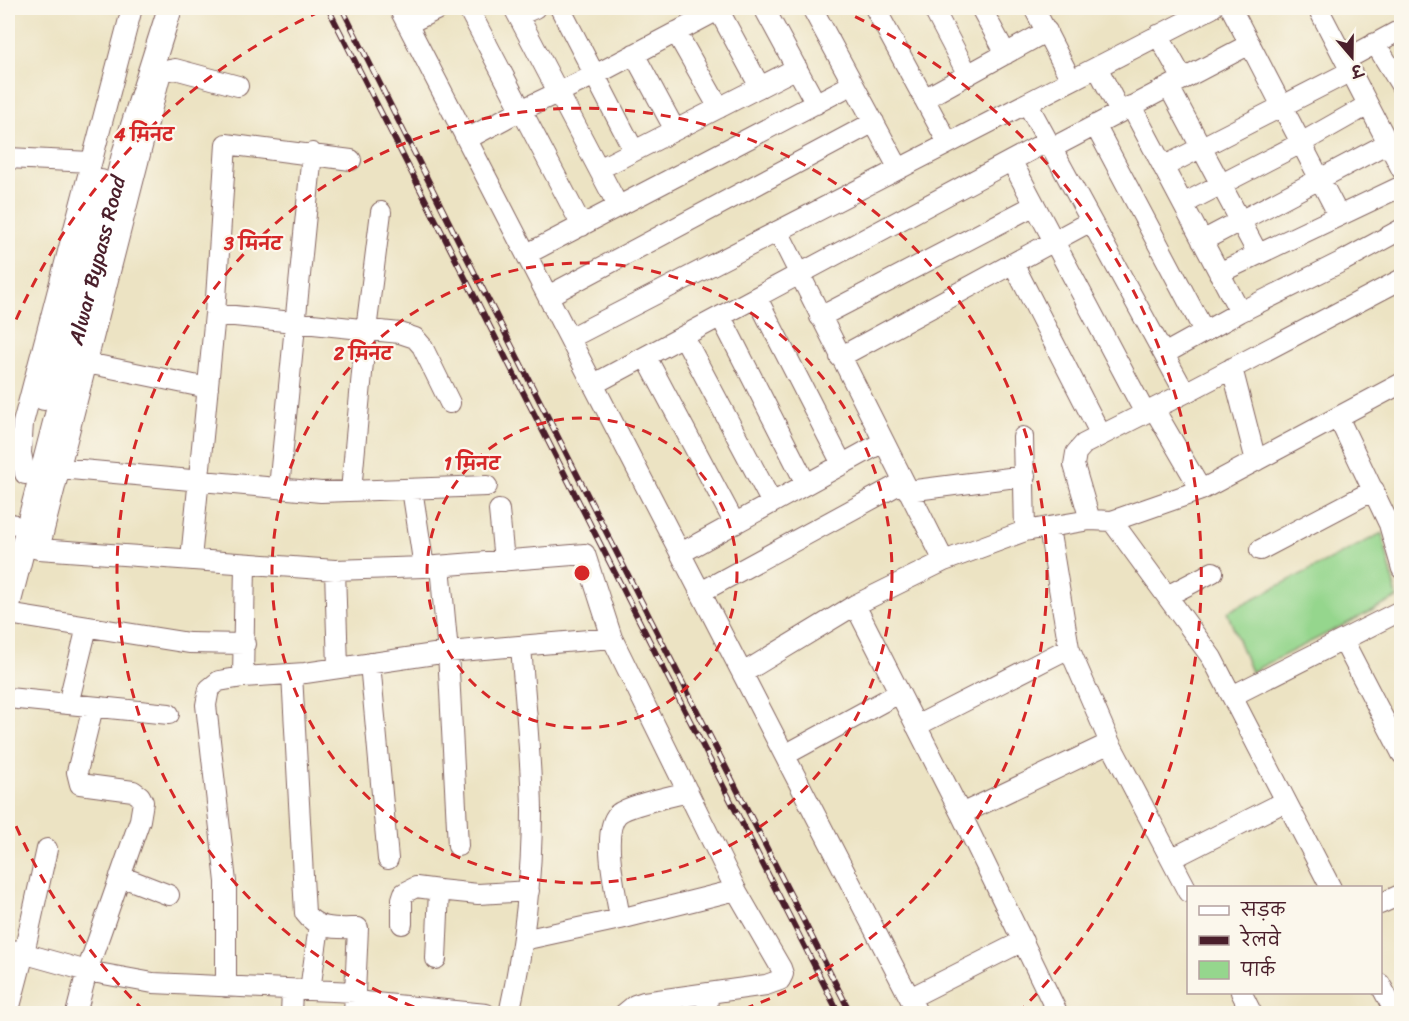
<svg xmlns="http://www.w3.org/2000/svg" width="1409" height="1021" font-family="Sriracha,'Playpen Sans Deva',sans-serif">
<rect width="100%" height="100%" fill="#fbf7ec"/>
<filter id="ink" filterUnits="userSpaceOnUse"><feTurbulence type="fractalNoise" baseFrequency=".0167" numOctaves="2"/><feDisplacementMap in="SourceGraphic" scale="12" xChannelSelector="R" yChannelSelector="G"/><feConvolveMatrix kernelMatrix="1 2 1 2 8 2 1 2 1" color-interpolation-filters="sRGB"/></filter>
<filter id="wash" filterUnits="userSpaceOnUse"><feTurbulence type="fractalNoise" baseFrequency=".008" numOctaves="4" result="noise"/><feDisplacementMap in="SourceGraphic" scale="24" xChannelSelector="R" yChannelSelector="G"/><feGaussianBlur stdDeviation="1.35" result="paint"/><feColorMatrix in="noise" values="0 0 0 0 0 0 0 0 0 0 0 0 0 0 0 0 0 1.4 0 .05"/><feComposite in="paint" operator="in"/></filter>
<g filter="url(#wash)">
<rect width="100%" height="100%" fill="#ece3c3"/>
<path fill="#95d68d" stroke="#707a5c" stroke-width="1.5" d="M1382,533l15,65 -146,74 -24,-60z"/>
</g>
<g filter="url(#ink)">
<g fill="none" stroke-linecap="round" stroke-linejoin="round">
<g stroke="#836460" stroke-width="22">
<path id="minor" d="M399,8l519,1006
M468,8l114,218
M514,8l104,198
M560,8l74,143
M764,8l52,96
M812,8l87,161
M875,8l73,135
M933,8l35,67
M981,8l25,46
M1034,8l37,72
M1231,8l108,208
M1318,8l84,162
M718,9l42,78
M519,15l16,-7
M407,24l33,-16
M676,32l43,76
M1158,35l25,44
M1375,43l27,44
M634,54l41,76
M1345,60l57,-31
M1097,67l23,45
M1169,87l89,167
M924,99l123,-68
M1027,103l158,290
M1131,106l109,206
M1095,125l109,206
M467,139l54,-29 74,-35 127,-67
M1052,148l198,-104
M8,158l83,4
M1012,162l133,251
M1163,167l188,-96
M599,169l198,-101
M1183,204l118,-61 67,-38
M778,231l166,330
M1202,241l186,-98
M527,254l326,-170
M1013,263l88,172
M1219,273l183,-87
M548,296l326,-174
M757,298l85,166
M215,314l185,19 15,5 7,8 28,57
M721,317l85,167
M820,317l215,-112
M684,337l88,166
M570,338l642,-330
M1164,354l76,-42 103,-51 59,-32
M646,357l89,167
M840,357l251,-136
M87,363l121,25
M1232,368l24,93
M1402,383l-64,34 51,107 13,45
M594,384l454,-243
M1154,409l47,81
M1023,437l2,94
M60,468l261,24 166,-6
M25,474l-4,-21 2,-30 109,-415
M279,488l33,-335
M412,489l12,78
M351,491l15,-161 15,-118
M908,491l117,-15
M499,510l5,51
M1090,520l-16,-55 2,-12 8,-9 101,-51 217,-114
M1112,521l89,-31 137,-73
M8,524h4
M1049,528l20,120 41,95
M23,545l16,4 296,21 89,-3 161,-13 27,84 124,252 45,78 2,6 -3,6 -14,5 -122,17 -9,3 -11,9
M39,549l121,-473 4,-5 11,-2 63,17
M1260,550l114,-60
M681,553l202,-111
M191,559l24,-245 11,-170 125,16
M440,566l8,86 10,194
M335,570l3,98
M701,592l202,-110
M1167,596l46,-24
M855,605l106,209
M8,614l181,29 56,1
M1343,640l59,114
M370,663l18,196
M743,673l112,-68 89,-44 81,-30 65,-11 22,1 100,137 119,230
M292,674l13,239c13,18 33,15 53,15l-4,86
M243,677l2,-113
M1232,696l170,-86
M8,698l161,16
M68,704l19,-77
M916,726l153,-78
M785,755l114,-62
M1171,859l115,-58
M120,876l49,19
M1380,904l22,-10
M620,919l116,-29
M402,924v-25l2,-6 12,-6 23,3
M523,940l97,-21c-3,-23 -20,-87 -2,-105 10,-9 55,-18 70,-22
M8,949l79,22 66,12 202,9
M436,959l3,-69 39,4 51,-3
M1380,984l16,30
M226,987v-105l-20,-177 3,-16 10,-8 24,-4 62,-4 143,-21 164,-14
M310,990l9,-64
M1241,992l11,22
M910,998l113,-57
M355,1001l131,13
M8,1014l16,-61 23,-104
M76,1014l11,-43 53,-151 3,-18 -3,-6 -7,-5 -53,-7 -3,-12 16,-65
M291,1014l1,-24
M509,1014c15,-67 23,-135 23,-204 -1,-55 -7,-110 -11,-164
M707,1014l1,-20
M1058,1014l-97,-200 149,-71 78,149"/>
</g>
<g stroke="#836460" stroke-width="26">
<g id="major">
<path d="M44,398l57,-216"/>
<path id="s1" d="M8,605l117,-454 45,-143"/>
</g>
</g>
<use href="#minor" stroke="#fff" stroke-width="20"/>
<use href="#major" stroke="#fff" stroke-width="24"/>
<g stroke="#4a1f2b" stroke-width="6">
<path id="rail" d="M328,8l511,1006
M342,8l120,240 389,766"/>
</g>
<use href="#rail" stroke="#fbf7ec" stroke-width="4" stroke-dasharray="11" stroke-linecap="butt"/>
</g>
</g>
<g fill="none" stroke="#d62828" stroke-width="3" stroke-dasharray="10 8">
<circle cx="582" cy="573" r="155"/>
<circle cx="582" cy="573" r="310"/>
<path d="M431 1013A465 465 0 1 1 733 1013"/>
<path d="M144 1011A620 620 0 0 1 9 810M9 336A620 620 0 0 1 325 9M839 9A620 620 0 0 1 1020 1011"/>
</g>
<g text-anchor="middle" stroke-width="4.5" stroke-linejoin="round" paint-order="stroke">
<g font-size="21" fill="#4a1f2b" stroke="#fbf7ec">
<text dy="7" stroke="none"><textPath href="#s1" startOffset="356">Alwar Bypass Road</textPath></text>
</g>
</g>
<circle cx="582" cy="573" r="9" fill="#d62828" stroke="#fbf7ec" stroke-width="3"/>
<g font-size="18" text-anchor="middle" font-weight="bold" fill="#d62828" stroke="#fbf7ec" stroke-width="4.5" stroke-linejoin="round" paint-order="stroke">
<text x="144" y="141">4 मिनट</text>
<text x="253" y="250">3 मिनट</text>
<text x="363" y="360">2 मिनट</text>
<text x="472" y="470">1 मिनट</text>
</g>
<rect width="1409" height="1021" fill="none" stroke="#fbf7ec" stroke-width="30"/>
<rect x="1187" y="886" width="195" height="108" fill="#fbf7ec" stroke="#b4a19f" stroke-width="1.5"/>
<rect x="1199" y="906" width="30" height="9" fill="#ffffff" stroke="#b4a19f" stroke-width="1.5"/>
<text x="1241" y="916" font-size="18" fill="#4a1f2b">सड़क</text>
<rect x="1199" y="936" width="30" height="9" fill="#4a1f2b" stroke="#b4a19f" stroke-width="1.5"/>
<text x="1241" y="946" font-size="18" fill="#4a1f2b">रेलवे</text>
<rect x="1199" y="961" width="30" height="18" fill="#95d68d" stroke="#b4a19f" stroke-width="1.5"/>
<text x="1241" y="976" font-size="18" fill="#4a1f2b">पार्क</text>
<g transform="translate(1352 57) rotate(160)" stroke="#fbf7ec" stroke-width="4.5" paint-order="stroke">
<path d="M0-4.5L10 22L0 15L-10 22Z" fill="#4a1f2b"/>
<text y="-9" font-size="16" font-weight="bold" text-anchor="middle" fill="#4a1f2b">उ</text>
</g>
</svg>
